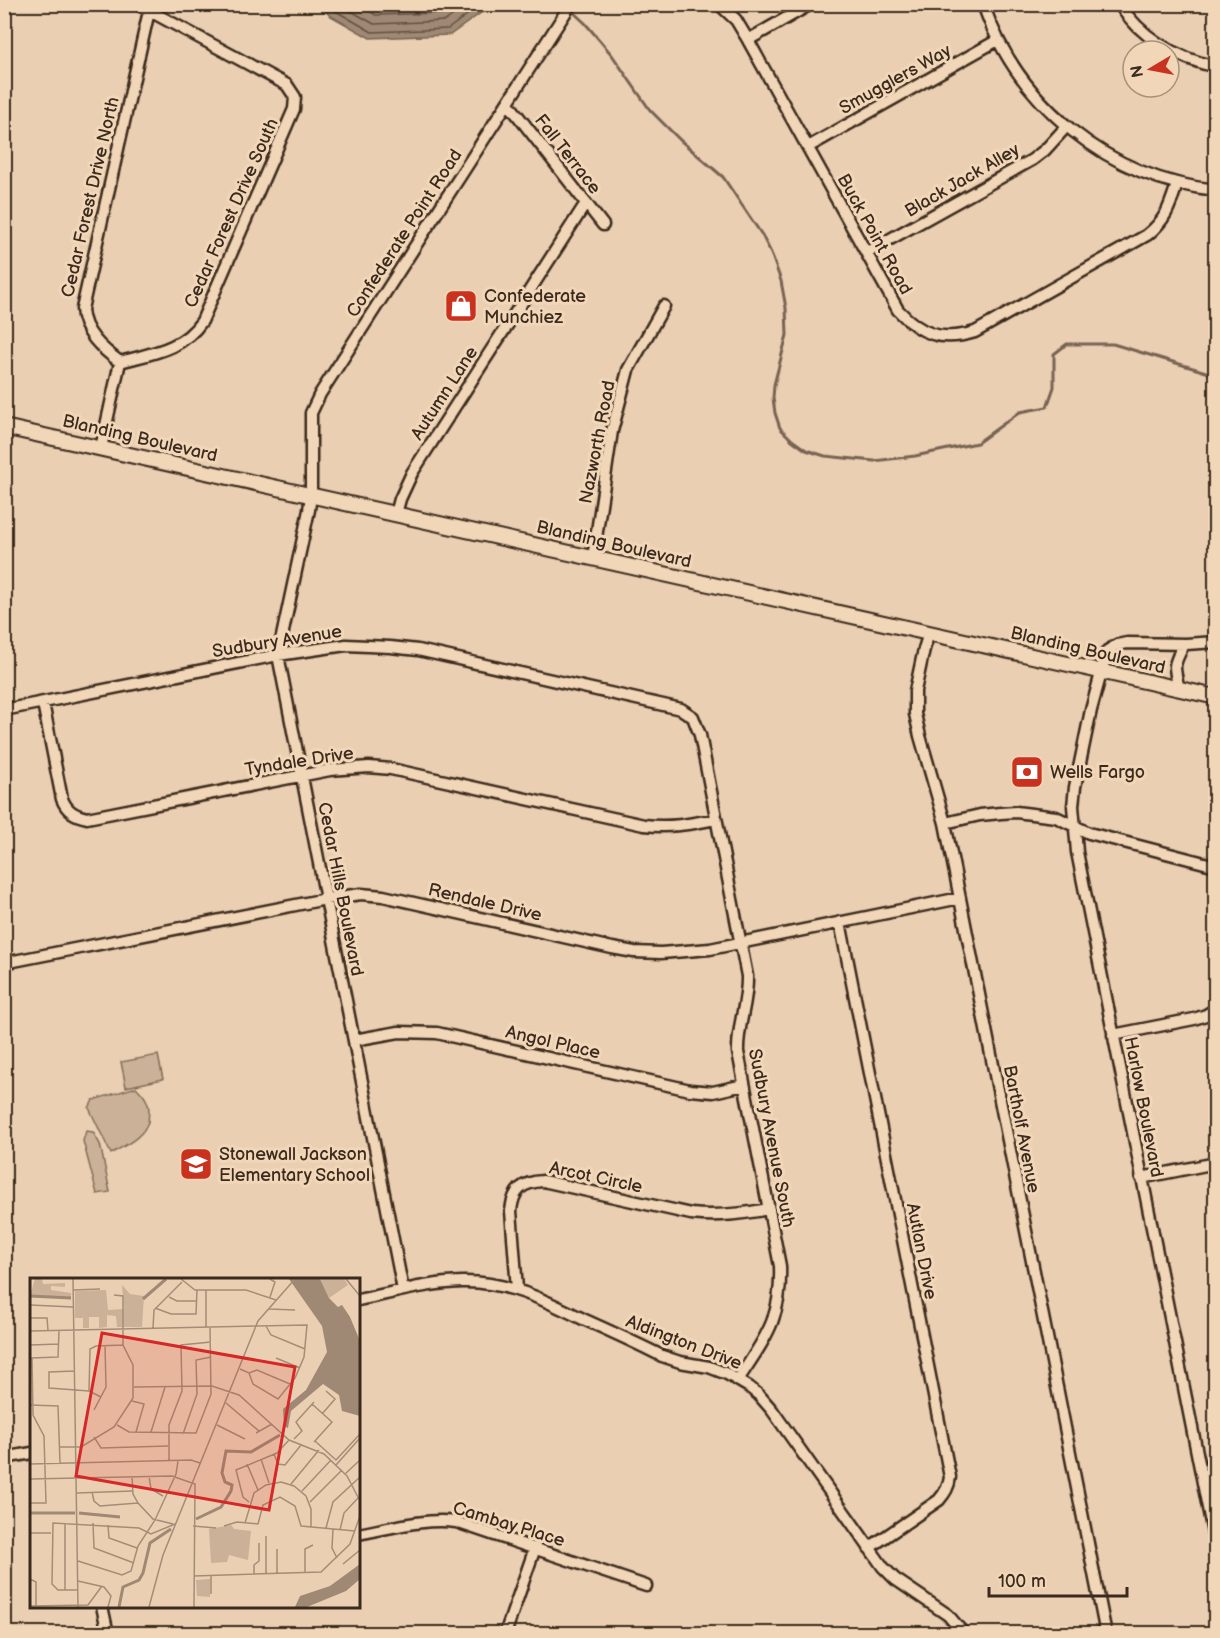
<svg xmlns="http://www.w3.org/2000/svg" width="1220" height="1638" font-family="'Balsamiq Sans',sans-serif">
<rect width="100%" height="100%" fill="#eacfb2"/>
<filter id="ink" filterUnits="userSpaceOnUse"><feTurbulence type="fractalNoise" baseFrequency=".0167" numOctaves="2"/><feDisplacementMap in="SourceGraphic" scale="12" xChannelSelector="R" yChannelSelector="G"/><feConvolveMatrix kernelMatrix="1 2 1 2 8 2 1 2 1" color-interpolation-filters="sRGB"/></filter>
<g filter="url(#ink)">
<path fill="#cab197" stroke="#826e5a" stroke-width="1.5" d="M158,1055l5,24 -37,8 -5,-25z
M136,1087c8,8 13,14 13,25 -1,4 0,7 -1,10 -5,16 -25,24 -37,32l-22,-46 4,-8z
M86,1131l7,1 7,12 10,48 -13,2 -14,-53z"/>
<path fill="#9f8974" stroke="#776352" stroke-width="1.5" d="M321,5h171l-42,30 -80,3 -41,-23z"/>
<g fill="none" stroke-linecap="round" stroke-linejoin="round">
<path stroke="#635040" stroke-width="1.5" d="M329,4l5,6 38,22 76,-3 34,-25
M339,4l35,20 71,-3 24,-17
M357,4l19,11 66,-2 12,-9"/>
<path stroke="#776352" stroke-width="3" d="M571,10l14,13 27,32 38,55 30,30 43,37 39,58 9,18 10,28 5,27 1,27 -13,50 -1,13 2,15 5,15 12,12 14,10 19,6 49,5 41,-5 62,-13 43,-31 27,-5 7,-20v-33l13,-10h46l103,31"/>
<g stroke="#3b2a1e" stroke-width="15">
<path id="minor" d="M719,4l17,16 12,20 150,270c23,25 44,32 77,22l172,-97c19,-15 23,-29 30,-51
M983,4c35,101 126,175 233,186
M1119,4c22,34 58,54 97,63
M748,40l63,-36
M508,103l95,122
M808,147l190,-107
M867,252l165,-92 13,-10 21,-23
M120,362c32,-9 62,-12 82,-41l92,-212 1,-12 -8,-12 -150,-81
M120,362c-18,-13 -37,-30 -38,-53l67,-298
M101,448l19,-86
M396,514l4,-15 12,-26 174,-270
M593,558l19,-127 16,-61 36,-64
M929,633l-5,16 -9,42v23l5,22 25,87 161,811
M1216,642l-30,2 -59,-1 -10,2 -10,6 -16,59 -16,77 -2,19 4,46 139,696
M1179,689c-6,-25 -6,-23 5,-45
M43,703l19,96c5,12 12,16 25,19l243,-48 39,-3 22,2 253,56c27,3 46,-1 72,-6
M4,710l274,-55 68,-10 44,2 28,3 263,59 12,8 7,18 47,241c1,26 -10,50 -9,76l42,214c2,53 -15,72 -42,114
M945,823l35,-8 21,-2 15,-1 40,5 33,16 127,33
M840,922l110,555c-1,10 -5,16 -11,23l-70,48
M4,963l322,-64 35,-5 22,2 229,52 22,4 27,1 49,-4 250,-51
M1113,1035l81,-16 12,-4 10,-6
M354,1040l45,-8 38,1 253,57 23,2 31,-7
M1141,1178l75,-15
M517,1289l-6,-78c2,-21 11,-29 32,-30l148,33c27,3 51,0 78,-5
M403,1290l-125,-635 31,-145 2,-15v-82l9,-19 251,-390
M358,1300c35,-7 69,-17 104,-18 45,-1 83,18 121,37 27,12 53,24 79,37l18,6 29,5 18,7 22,13 10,8 13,15 111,157 12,12 53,36 16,19
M4,1458l28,-5
M358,1534c33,-6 65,-16 98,-12l190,64
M102,1606l6,28
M505,1634l30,-86
M1215,1634l1,-1"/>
</g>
<g stroke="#3b2a1e" stroke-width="18">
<path id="major" d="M4,427l1212,270"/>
</g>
<use href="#minor" stroke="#f1d6b8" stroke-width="10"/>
<use href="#major" stroke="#f1d6b8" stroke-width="14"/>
</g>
</g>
<defs>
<g id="shop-square" transform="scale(1.725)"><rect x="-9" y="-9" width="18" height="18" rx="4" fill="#c8321e" stroke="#f1d6b8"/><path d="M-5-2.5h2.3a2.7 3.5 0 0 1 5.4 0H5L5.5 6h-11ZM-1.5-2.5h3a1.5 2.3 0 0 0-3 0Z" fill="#fff"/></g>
<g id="bank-square" transform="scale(1.725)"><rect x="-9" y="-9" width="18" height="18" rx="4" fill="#c8321e" stroke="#f1d6b8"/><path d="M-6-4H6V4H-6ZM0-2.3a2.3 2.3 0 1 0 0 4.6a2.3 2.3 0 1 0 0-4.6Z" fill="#fff"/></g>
<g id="school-square" transform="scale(1.725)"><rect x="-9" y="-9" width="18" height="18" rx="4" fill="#c8321e" stroke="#f1d6b8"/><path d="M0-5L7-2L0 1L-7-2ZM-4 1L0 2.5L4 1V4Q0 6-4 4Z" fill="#fff"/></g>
</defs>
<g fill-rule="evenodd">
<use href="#shop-square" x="461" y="306"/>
<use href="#bank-square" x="1027" y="772"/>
<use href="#school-square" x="196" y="1164"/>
</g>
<g text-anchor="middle" stroke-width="6" stroke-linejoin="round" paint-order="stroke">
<g font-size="18" fill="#3b2a1e" stroke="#f1d6b8">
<text transform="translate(895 79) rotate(-29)" y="6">Smugglers Way</text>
<text transform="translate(568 154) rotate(52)" y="6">Fall Terrace</text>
<text transform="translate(962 180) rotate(-30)" y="6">Black Jack Alley</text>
<text transform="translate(90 197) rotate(-77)" y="6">Cedar Forest Drive North</text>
<text transform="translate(231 213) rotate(-66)" y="6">Cedar Forest Drive South</text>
<text transform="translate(404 233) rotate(-57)" y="6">Confederate Point Road</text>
<text transform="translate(875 234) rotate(61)" y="6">Buck Point Road</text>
<text transform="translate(444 393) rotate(-57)" y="6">Autumn Lane</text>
<text transform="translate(140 438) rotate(13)" y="6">Blanding Boulevard</text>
<text transform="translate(597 442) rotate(-79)" y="6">Nazworth Road</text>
<text transform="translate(614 544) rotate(13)" y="6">Blanding Boulevard</text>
<text transform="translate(277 641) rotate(-9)" y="6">Sudbury Avenue</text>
<text transform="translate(1088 650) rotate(13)" y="6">Blanding Boulevard</text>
<text transform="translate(299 761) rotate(-9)" y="6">Tyndale Drive</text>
<text transform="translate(341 889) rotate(79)" y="6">Cedar Hills Boulevard</text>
<text transform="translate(485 902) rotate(13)" y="6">Rendale Drive</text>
<text transform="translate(553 1042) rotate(13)" y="6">Angol Place</text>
<text transform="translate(1144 1107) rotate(79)" y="6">Harlow Boulevard</text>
<text transform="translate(1022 1129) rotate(79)" y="6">Bartholf Avenue</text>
<text transform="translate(772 1138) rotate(79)" y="6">Sudbury Avenue South</text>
<text transform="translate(596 1177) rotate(12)" y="6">Arcot Circle</text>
<text transform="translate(922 1251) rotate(79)" y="6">Autlan Drive</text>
<text transform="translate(684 1342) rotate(21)" y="6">Aldington Drive</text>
<text transform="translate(509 1524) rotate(17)" y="6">Cambay Place</text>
</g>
<g font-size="18" fill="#3b2a1e" stroke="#f1d6b8" text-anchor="start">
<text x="484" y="302">Confederate<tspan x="484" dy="21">Munchiez</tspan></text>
<text x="1050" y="778">Wells Fargo</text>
<text x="219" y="1160">Stonewall Jackson<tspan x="219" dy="21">Elementary School</tspan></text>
</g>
</g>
<g transform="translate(30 1278)">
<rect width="330" height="330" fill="#eacfb2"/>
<path d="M5,1h7l1,5 22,-1v4l-14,-1v4l20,3v5l-41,-3zM290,1h24l4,6 -19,13zM92,7l8,9 14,2 -2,31h-25l-1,-11 -9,-1v12l-8,1v-11h-10v11h-6v-10h-8v-27l31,-1 2,20 16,-1zM201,247l3,4 17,2 -3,29 -19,-5 -2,7 -16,1 -2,-34zM180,301v18l-13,-1 -1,-16z" fill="#cab197"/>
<path d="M259,1h31l9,19 9,9 4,-2 8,12 10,24v75l-18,-5 -3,-16 -16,-11 -32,27 -3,17 -4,-2 -1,-17 23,-19 21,-38 -5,-26zM330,286v15l-14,12 -39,16h-12l5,-11 30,-10z" fill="#9f8974"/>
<path fill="none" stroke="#9f8974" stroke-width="3" d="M0,18l41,2M113,21l23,-20M0,235h45M49,235l41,4M166,241l25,-12 10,-16 1,-6 -7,-3 -3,-9 4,-22 25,1 29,-17M89,329l4,-20 16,-7 4,-7 7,-30 21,-14"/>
<path fill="none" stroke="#a48d77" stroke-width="1.5" d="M43,1l5,328M151,1l14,11h51l30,10M316,1l14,17M43,12l27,-1M176,12v37M139,19l8,4h20M240,19l5,-15 -5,-3M0,27l43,2M125,30l16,6h25l1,-24M239,31l26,1M0,40h17l1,12M236,48l5,9 34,14M123,50l1,-18 28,-28M0,53l227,-5M0,67l29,-1M1,80l27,-1 1,-26M246,80l24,10M210,91l9,4 8,-3 33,14M44,93l-25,1v16l40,3 12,6M219,95l4,11 25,15 17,-21 9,-21 3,-32 -50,1M104,109l78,-1 27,9 50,45 35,14 23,22 13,25M59,113l1,-42 6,-3 27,-1M102,123l12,3 -8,28M196,125l33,28M282,126l20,18 -18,20M0,127l28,1 2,57M64,132l12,-23 -1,-42M292,136l13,-15 -9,-8M87,147l12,7 67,1 15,-39 -1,-67M187,147l28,14M121,154l14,-45M226,155l16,-9M153,156l14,-40 -1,-34 15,-3M64,159l7,11 67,-2M264,161l8,-8 -6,-9 18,-20M285,163l21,19 24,-26M30,169h21l33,-20 19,-29v-33l-10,-20v-49l-9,-1M244,176l4,10 7,1 16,-20M231,181l8,24M139,183v-36l13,-34 -1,-46 30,-3M0,186l161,-4 9,3M217,186l11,26M306,187l24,-27M315,196l15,-14M119,198l2,13 12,7M102,199l1,17 5,9 15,16 20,5M0,201l142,-3 23,8 -1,123M261,206l28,-34M272,213l29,-31M62,214l2,9 6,5 38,-3M47,215l55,-2M219,224l-6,-5 -7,-27 41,-17 12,-13M280,224l32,-32M0,225h16l-2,-67 -11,-21 -1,-57M35,245v67M63,245l1,25 40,15M215,245l9,-30 12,-8 15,-3 13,4 12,10 5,13v18M78,247l1,13 28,10M163,248l23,2M194,248l13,-4 21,2 5,-19 17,-8 15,9 6,20 54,5M296,250l7,-26 27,-25M303,251l-1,19 5,10M310,252l4,-17 14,-15M0,255h21M236,258v38M48,283l44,14 9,-4 7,-25 17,-26 21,-46 2,-13M313,286l17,-14M275,295v-24l8,-4M224,296v-9l5,-4v-18M247,296v-25M181,297v19M164,298l127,-4 29,-28 10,-28M0,301l6,3v24M48,303l26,6 7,9 -3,11M48,312h-20l-6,-6 1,-61 86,5 12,6 24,-10M0,328l58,-1 14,-19M119,329l14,-52 95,-234 37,-42"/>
<path fill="#d62828" fill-opacity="0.15" stroke="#d62828" stroke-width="3" d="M72,55l193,34 -26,143 -193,-34z"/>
<rect width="330" height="330" fill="none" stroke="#3b2a1e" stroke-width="3"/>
</g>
<rect width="1220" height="1638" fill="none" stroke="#f1d6b8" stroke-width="24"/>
<rect x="12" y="12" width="1196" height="1614" fill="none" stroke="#3b2a1e" stroke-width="2" filter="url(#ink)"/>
<g transform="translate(1151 69) rotate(260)"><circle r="28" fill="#f1d6b8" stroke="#a8917a" stroke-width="1.5"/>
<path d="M0-4.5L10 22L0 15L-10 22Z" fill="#c8321e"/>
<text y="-9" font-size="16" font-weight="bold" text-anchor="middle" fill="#3b2a1e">N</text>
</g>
<path d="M989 1587v9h138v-9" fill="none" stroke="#3b2a1e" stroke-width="3"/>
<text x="998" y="1587" font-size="18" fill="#3b2a1e" stroke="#f1d6b8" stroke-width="4.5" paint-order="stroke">100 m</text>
</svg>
